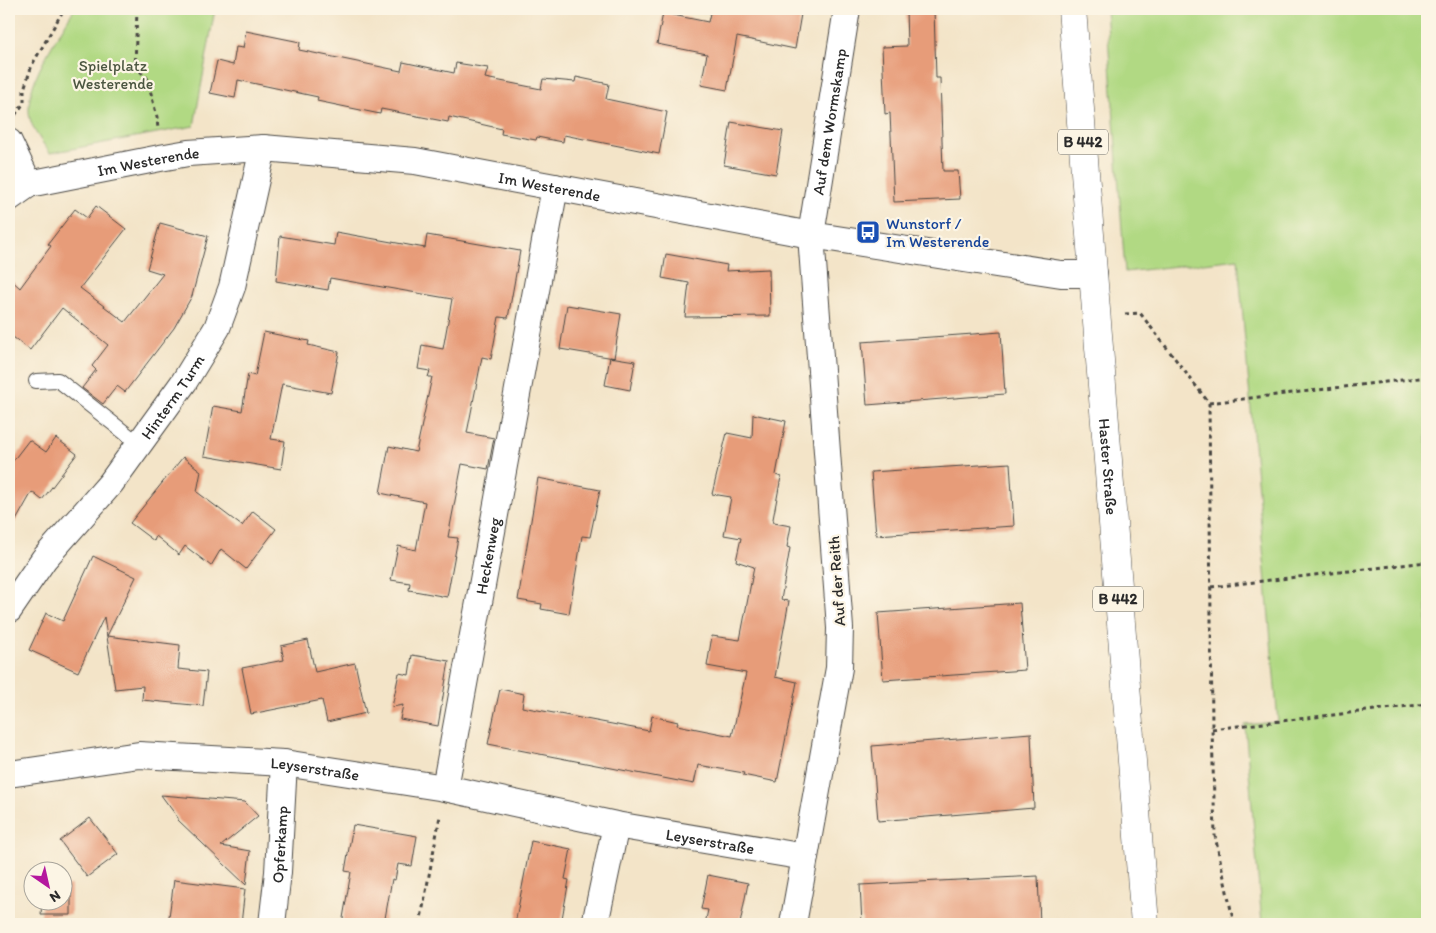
<svg xmlns="http://www.w3.org/2000/svg" width="1436" height="933" font-family="Itim,sans-serif">
<rect width="100%" height="100%" fill="#fcf5e5"/>
<filter id="ink" filterUnits="userSpaceOnUse"><feTurbulence type="fractalNoise" baseFrequency=".02" numOctaves="2"/><feDisplacementMap in="SourceGraphic" scale="10" xChannelSelector="R" yChannelSelector="G"/><feConvolveMatrix kernelMatrix="1 2 1 2 8 2 1 2 1" color-interpolation-filters="sRGB"/></filter>
<filter id="wash" filterUnits="userSpaceOnUse"><feTurbulence type="fractalNoise" baseFrequency=".0096" numOctaves="4" result="noise"/><feDisplacementMap in="SourceGraphic" scale="20" xChannelSelector="R" yChannelSelector="G"/><feGaussianBlur stdDeviation="1.12" result="paint"/><feColorMatrix in="noise" values="0 0 0 0 0 0 0 0 0 0 0 0 0 0 0 0 0 1.4 0 .05"/><feComposite in="paint" operator="in"/></filter>
<g filter="url(#wash)">
<rect width="100%" height="100%" fill="#f3e4c8"/>
<path fill="#b1d983" stroke="#6e8257" d="M74,9h141l-21,117 -144,27c-8,-11 -16,-21 -20,-34 -8,-33 28,-81 44,-110z
M1106,9h321v915h-165l-17,-199 33,-3 -40,-463 -113,13z"/>
<g id="blocks">
<path fill="#e79c79" d="M711,9h63l27,5 -6,35 -58,-12 -10,53 -26,-5 6,-31 -50,-10 6,-31 45,9z
M906,9h28l2,69h4l3,93h15l2,28 -66,3 -4,-89 -5,1 -3,-67 25,-1z
M246,31l54,11 -1,8 102,21 2,-9 51,11 2,-10 32,5 -3,10 56,11 2,-10 32,3 1,-5 33,7 -3,15 61,13 -8,42 -95,-19 -1,7 -26,-5 -1,3 -35,-6 1,-5 -53,-12 -1,5 -67,-13 -1,5 -63,-13 1,-4 -80,-17 -3,18 -25,-5 7,-32 16,4 3,-18 7,1z
M731,122l52,9 -7,43 -52,-9z
M96,206l30,23 -46,59 45,34 38,-48 -16,-5 13,-46 48,13 -16,60 -18,32 -49,64 -8,-6 -14,18 -21,-16 14,-18 -4,-4 16,-21 -46,-37 -32,42 -21,-16v-56l11,10 31,-42 -3,-2 27,-35 12,9z
M336,232l89,16 2,-13 93,16 -12,67 -9,-1 -8,42 -9,-2 -15,76 27,5 -6,31 -26,-5 -14,73 10,1 -11,59 -38,-7 1,-7 -19,-3 7,-34 18,4 9,-48 -45,-9 9,-47 27,6 16,-75h-4l2,-6 -12,-2 4,-24 21,4 9,-50 -122,-21 -2,12 -52,-9 4,-45 54,9z
M666,254l61,11 -1,6 43,-2 1,47 -85,1 4,-34 -27,-5z
M567,305l54,9 -7,44 -54,-9z
M264,332l45,9 -1,4 31,7 -8,41 -49,-9 -11,55 14,2 -4,28 -77,-13 9,-50 29,5 6,-37 7,2z
M1001,332l4,62 -138,11 -5,-63z
M610,357l25,4 -5,29 -25,-5z
M753,414l33,7 -10,54 5,2 -8,42 1,4 17,3 -4,21 3,1 -9,52 8,1 -14,76 22,5 -20,100 -34,-7 1,-2 -46,-8 -4,19 -206,-40 12,-55 24,5 -2,13 127,24 3,-15 26,6 -1,3 55,11 14,-63 -39,-7 5,-30 28,4 14,-73 -18,-6 5,-23 -17,-3 7,-38 -19,-3 15,-61 25,5z
M56,438l21,16 -35,46 -10,-8 -23,41v-67l20,-26 17,12z
M183,457l18,14 -4,21 45,34 11,-15 23,18 -30,40 -25,-20 -10,17 -26,-20 -6,9 -23,-19 -2,5 -24,-18z
M1010,463l4,63 -138,9 -5,-63z
M538,478l62,12 -10,47 -8,-1 -13,78 -28,-5 1,-5 -24,-4z
M93,556l43,21 -29,59 73,9 -2,24 29,3 -4,34 -61,-6 1,-14 -28,3 -11,-72 -26,55 -49,-22 17,-37 17,8z
M1020,603l5,67 -142,10 -5,-67z
M308,640l7,32 40,-9 11,50 -39,9 -5,-22 -71,14 -9,-46 42,-8 -3,-14z
M412,655l37,6 -11,65 -38,-7 3,-14 -11,2 7,-34 10,2z
M1031,733l3,75 -156,13 -6,-75z
M161,795l84,7 13,14 -37,30 29,5 -4,34 -68,-65v-2z
M90,818l28,36 -31,23 -27,-36z
M353,825l64,11 -5,30 -14,-2 -3,16 -3,-1 -8,45h-42l9,-52 -6,-1z
M531,841l40,8 -6,30 4,1 -8,44h-46z
M708,875l40,8 -8,41h-35l3,-14 -7,-1z
M1038,876l2,48h-178l-2,-39z
M174,880l71,9 -4,35h-73z
M62,885h9v30h-30l1,-15h20z"/>
</g>
</g>
<g filter="url(#ink)">
<use href="#blocks" fill-opacity="0" stroke="#494743" stroke-width="1"/>
<g fill="none" stroke-linecap="round" stroke-linejoin="round">
<g stroke="#494743" stroke-width="16">
<path id="service" d="M36,381l22,-1 81,64"/>
</g>
<g stroke="#494743" stroke-width="28">
<g id="minor">
<path d="M9,142l20,42"/>
<path id="s1" d="M9,198l20,-14 131,-26 28,-5 75,-5 152,13 396,74 250,39h33"/>
<path id="s2" d="M9,610l35,-51 67,-76 73,-101 33,-54 15,-41 31,-139"/>
<path id="s3" d="M9,774l130,-19 145,8 161,25 171,37 189,32"/>
<path id="s4" d="M445,788l110,-601"/>
<path id="s5" d="M272,924l6,-52 6,-109"/>
<path d="M595,924l21,-99"/>
<path id="s6" d="M793,924l46,-256 1,-40 -29,-393 36,-226"/>
</g>
</g>
<g stroke="#494743" stroke-width="29">
<g id="primary">
<path id="s7" d="M1072,9l73,915"/>
</g>
</g>
<path stroke="#494743" stroke-width="3" stroke-dasharray="4 4" stroke-linecap="butt" d="M137,9l-2,57 12,12 10,39 1,13
M15,115l9,-12v-14l8,-24 32,-56
M1125,314l15,-1 69,90 3,326 3,107 19,88
M1209,403l218,-26
M1211,587l216,-25
M1212,729l215,-25
M420,924l20,-108"/>
<use href="#service" stroke="#fff" stroke-width="14"/>
<use href="#minor" stroke="#fff" stroke-width="26"/>
<use href="#primary" stroke="#fff" stroke-width="28"/>
</g>
</g>
<defs>
<g id="bus-square" transform="scale(1.25)"><rect x="-9" y="-9" width="18" height="18" rx="4" fill="#1a4fb4" stroke="#fcf5e5"/><path d="M-5-6H5V4H4V6H2V4H-2V6H-4V4H-5ZM-3.5-4V0h7V-4ZM-3.5 1.2v1.5H-2V1.2ZM2 1.2v1.5H3.5V1.2Z" fill="#fff"/></g>
</defs>
<g fill-rule="evenodd">
<use href="#bus-square" x="868" y="232"/>
</g>
<g text-anchor="middle" stroke-width="4.5" stroke-linejoin="round" paint-order="stroke">
<g fill="#fcf5e5" stroke="#6a6863" stroke-width="1">
<rect x="1058" y="129.5" width="50" height="25" rx="4"/>
<rect x="1093" y="586.5" width="50" height="25" rx="4"/>
</g>
<g font-size="15" font-weight="bold" fill="#2b2b2b">
<text x="1083" y="147">B 442</text>
<text x="1118" y="604">B 442</text>
</g>
<g font-size="16" fill="#4c5641" stroke="#fcf5e5">
<text x="113" y="71">Spielplatz<tspan x="113" dy="18">Westerende</tspan></text>
</g>
<g font-size="16" fill="#2b2b2b" stroke="#fcf5e5">
<text dy="6" stroke="none"><textPath href="#s6" startOffset="809">Auf dem Wormskamp</textPath></text>
<text dy="6" stroke="none"><textPath href="#s1" startOffset="146">Im Westerende</textPath></text>
<text dy="6" stroke="none"><textPath href="#s1" startOffset="551">Im Westerende</textPath></text>
<text dy="6" stroke="none"><textPath href="#s2" startOffset="269">Hinterm Turm</textPath></text>
<text dy="6" stroke="none"><textPath href="#s7" startOffset="459">Haster Straße</textPath></text>
<text dy="6" stroke="none"><textPath href="#s4" startOffset="236">Heckenweg</textPath></text>
<text transform="translate(836 581) rotate(-94)" y="6">Auf der Reith</text>
<text dy="6" stroke="none"><textPath href="#s3" startOffset="308">Leyserstraße</textPath></text>
<text dy="6" stroke="none"><textPath href="#s3" startOffset="710">Leyserstraße</textPath></text>
<text dy="6" stroke="none"><textPath href="#s5" startOffset="80">Opferkamp</textPath></text>
</g>
<g font-size="16" fill="#164399" stroke="#fcf5e5" text-anchor="start">
<text x="886" y="229">Wunstorf /<tspan x="886" dy="18">Im Westerende</tspan></text>
</g>
</g>
<rect width="1436" height="933" fill="none" stroke="#fcf5e5" stroke-width="30"/>
<g transform="translate(48 886) rotate(146)"><circle r="24" fill="#fcf5e5" stroke="#a8a49b"/>
<path d="M0-4L9 19L0 12L-9 19Z" fill="#b5179e"/>
<text y="-8" font-size="14" font-weight="bold" text-anchor="middle" fill="#2b2b2b">N</text>
</g>
</svg>
